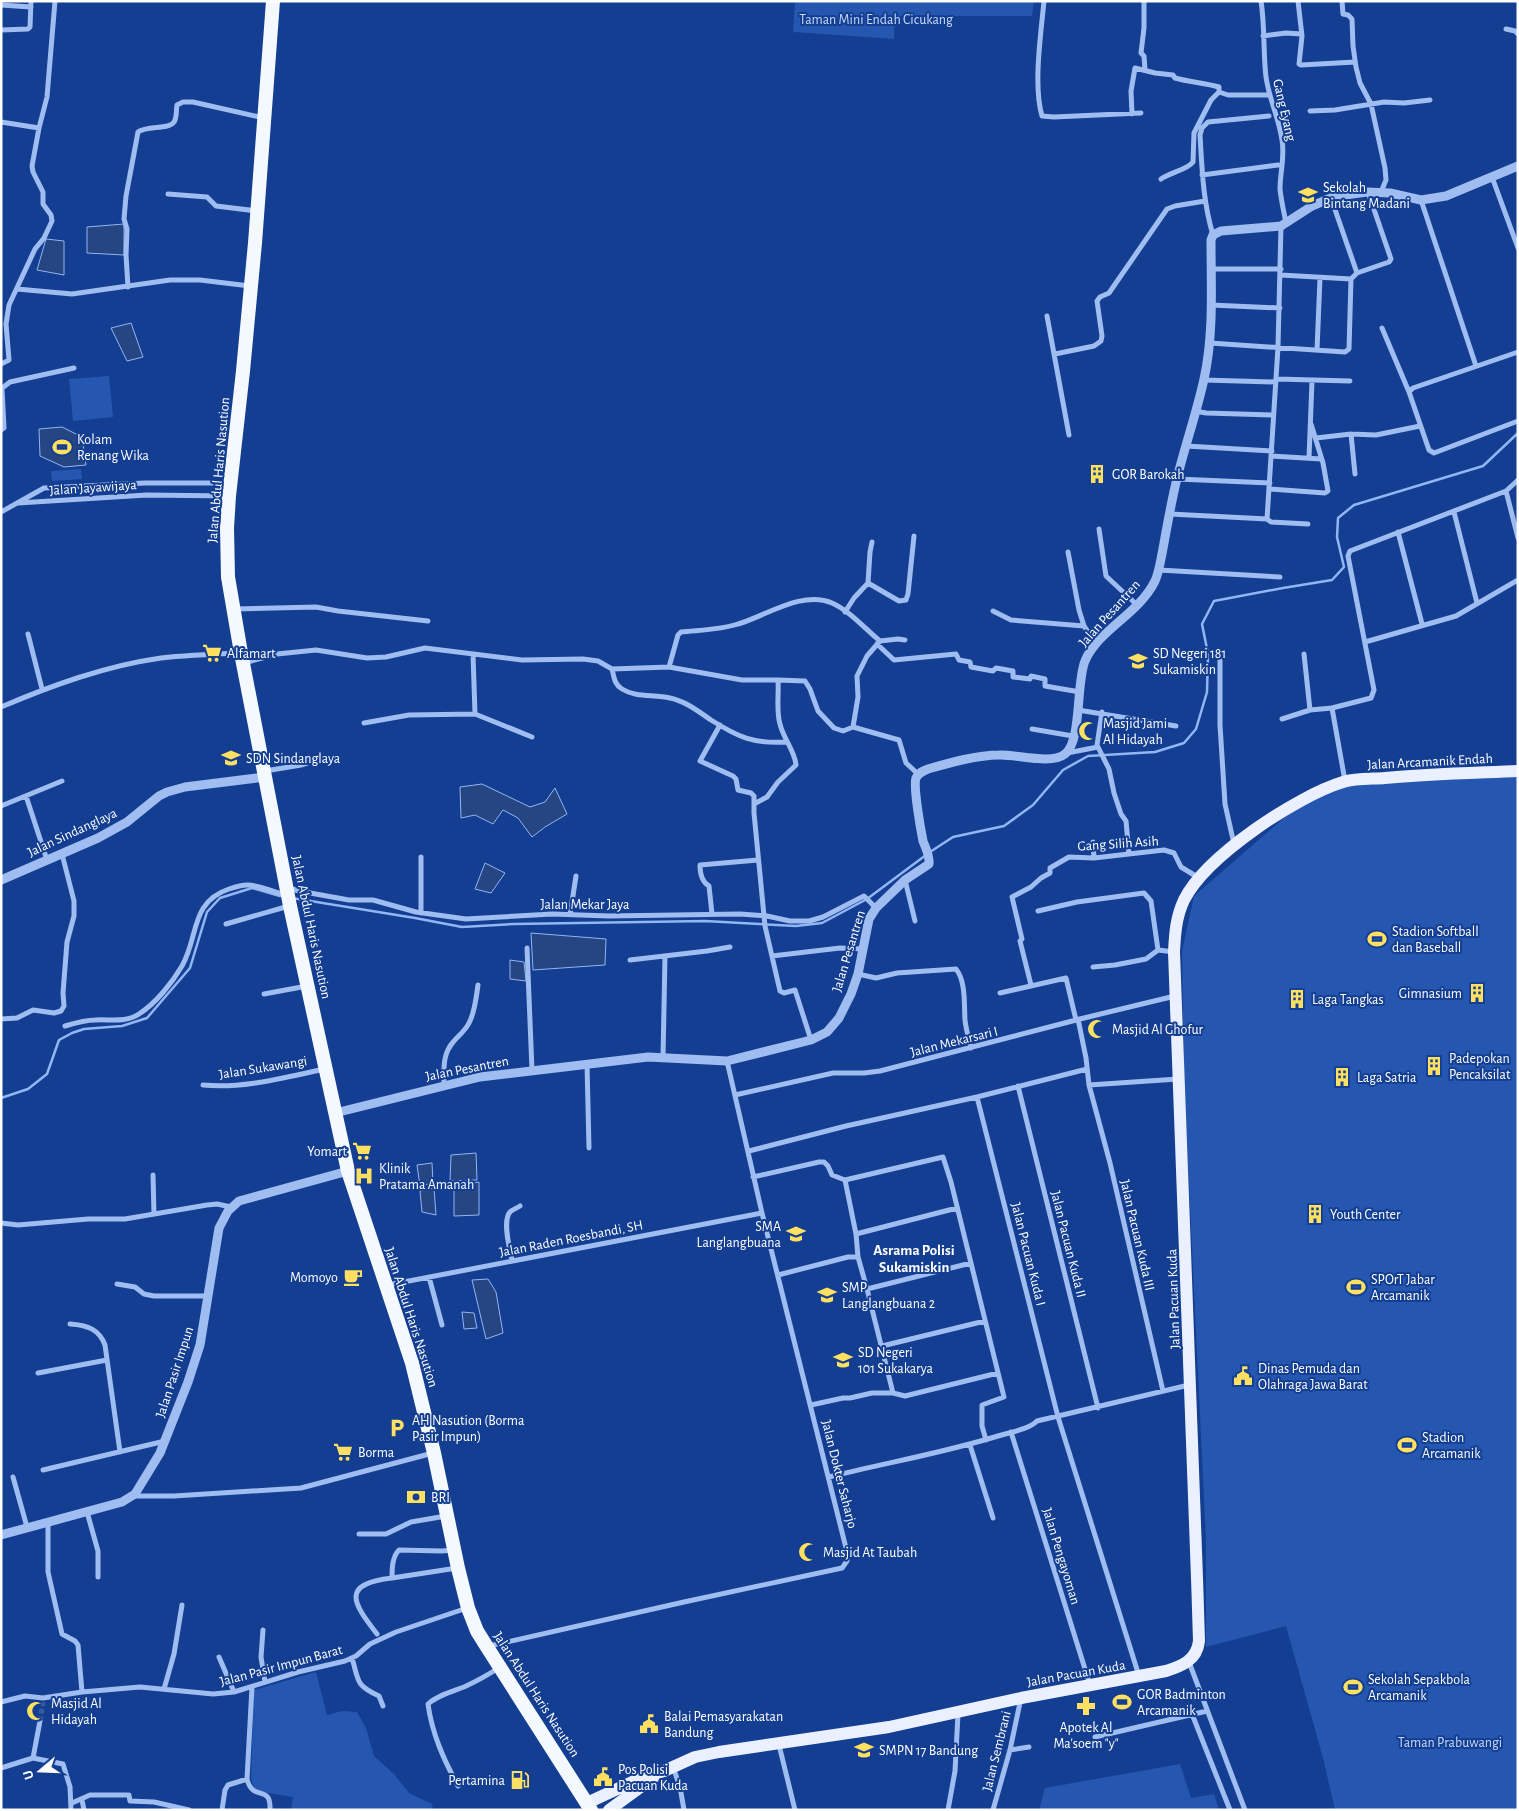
<svg xmlns="http://www.w3.org/2000/svg" width="1519" height="1811" font-family="'Alegreya Sans',sans-serif">
<rect width="100%" height="100%" fill="#133e91"/>
<path fill="#2556b0" d="M795,1h239l-2,15h-137l-1,23 -101,-7z
M109,376l4,41 -40,4 -4,-42z
M81,469l1,10 -30,2 -1,-10z
M1518,776v1034h-183l-12,-52 -37,-132 -80,21v-105l-22,-462 -2,-129 12,-55 114,-99 37,-13z
M316,1672l11,43 15,-4 15,1 9,16 8,28 20,18 15,19 23,11 1,6h-142l2,-13 -38,-6 -4,-13 3,-88z
M1180,1764l11,34 23,-4 5,16h-180l6,-22z"/>
<path fill="#264583" stroke="#92b6f4" d="M124,224v31l-37,-2v-26z
M46,239l18,2v34l-27,-5z
M131,323l12,34 -16,4 -16,-33z
M62,427l20,10 4,28 -22,2 -24,-11 -1,-27z
M482,784l48,23 15,-5 10,-14 12,26 -22,13 -13,10 -14,-19 -15,-8 -10,14 -18,-9 -14,3 -1,-31z
M485,863l20,10 -14,20 -16,-4z
M531,933l75,6 -1,26 -72,5z
M510,960l14,2 2,19 -16,-2z
M476,1153l1,27 -27,1 1,-26z
M432,1163l1,20 -13,3 -3,-21z
M479,1182v33l-25,1v-30z
M434,1188l2,27 -14,-3 -2,-21z
M488,1279l8,13 7,41 -17,6 -14,-59z
M462,1312l12,1 3,15 -13,1z"/>
<g fill="none" stroke-linecap="round" stroke-linejoin="round">
<path stroke="#92b6f4" stroke-width="2.5" d="M930,852l23,-15 51,-11 29,-21 30,-35 25,-14 67,-4 29,-9 12,-14 11,-37 1,-38 -6,-30 12,-23 69,-13 49,-8 12,-13 -7,-30 1,-19 16,-13 129,-39 35,-33
M292,898l123,20 47,9 52,-3 191,-3 91,5 26,-3 45,-24 59,-44
M1,1098l27,-9 19,-15 12,-34 13,-7 12,-4 38,-3 25,-8 43,-50 17,-56 13,-14 32,-10 28,8"/>
<path stroke="#365ba2" stroke-width="5" stroke-dasharray="5 2.5" stroke-linecap="butt" d="M40,1721l3,-19"/>
<path stroke="#a0bdf1" stroke-width="5" d="M1044,1c-3,32 -11,85 -2,115l12,1 87,-4
M1144,1v27l-3,25 3,3 1,14
M1261,1c4,25 2,51 5,76 3,22 13,41 16,63 3,16 -2,33 -2,49 1,11 4,23 6,34
M1298,1l4,35 -3,28 2,1 54,-3
M1342,1l1,13 5,1 4,4 1,27 3,21 4,16 11,21 14,64 1,12 -5,12
M1,5l30,2
M1506,29l9,2 3,3
M1,30l27,-1 2,-2 1,-26
M1263,36l23,-3 15,1
M1310,111l25,-1 49,-8 20,1 26,-3
M1132,114l-1,-23 4,-23 20,5 18,2 2,3c14,4 30,5 44,9v5l9,3h41
M1,122l38,6
M1202,175l76,-10
M1492,177l26,71
M1161,179c10,-7 26,-9 32,-17l1,-29 17,-33 8,-8
M168,194l39,3 9,9 41,5
M1331,198l26,75
M1421,200l55,166
M1213,235c-10,-33 -11,-66 -13,-100l2,-7 6,-6 61,-6
M1211,269h70
M1281,275l70,4 6,-6 32,-11 2,-3 -23,-67
M128,287l-2,-32 1,-26 -3,-10 2,-23 12,-64c9,-7 31,-2 36,-10 3,-4 2,-12 3,-17l6,-3h10l71,16
M17,289l55,5 98,-14h30l50,6
M1211,305l69,3
M1047,316l22,119
M1382,328l27,64
M1210,343l135,9 4,-3 2,-70
M1317,350l3,-72
M1518,352l-105,36 -4,4 20,58 5,3 84,-32
M1055,354l39,-8 7,-5 1,-5 -5,-35 3,-4 9,-4 58,-84 8,-3 30,-5
M1,364l8,-4 -3,-36 3,-19 26,-56 9,-11 8,-17 -1,-6 -8,-11v-12l-10,-20 -1,-6 7,-38 8,-31 8,-96
M1277,379l73,2
M1204,380l72,2
M1,389l9,-7 64,-14
M1195,411l11,2 67,2
M1,430l3,-2 -2,-39
M1351,434l4,40
M1316,438l35,-4 25,1 44,-9
M1186,446l86,5
M1271,456l50,3
M1309,458l3,-77
M1177,479l93,4
M1518,480l-12,11 12,47
M1269,489l56,4 3,-2 -5,-28 -12,-39
M18,503l129,-8 82,1
M1,512l43,-24 101,-5h84
M1454,512l23,91
M1170,514l97,5 4,3 37,2
M1267,519l11,-172 3,-121
M1099,529l7,47 31,29
M1398,532l24,92
M1068,552l11,58 5,16 12,18
M1159,570l121,7
M868,583l31,18 7,-1 2,-6 6,-58
M235,609l81,-2 22,4 90,10
M993,611l18,9 73,6
M845,612l9,-14 14,-15 2,-31 2,-10
M28,634l14,55
M1365,642l91,-26 62,-36
M877,644l17,16 62,-6 3,6 11,2 1,5 22,4 3,-3 17,3v6l17,2 1,-3 14,3v7l35,6
M1220,651v74l5,79 9,40
M473,654l2,60 57,23
M1304,654l6,56
M244,663l33,-9 39,-4 51,8 19,-1 39,-9 97,12 61,-1 15,2 14,8c2,8 2,15 10,20 14,9 32,5 48,9 15,3 28,13 41,22 27,17 42,24 75,22
M669,667l73,13h36c1,13 -2,32 2,44 3,14 15,27 16,41l-18,17 -11,15 -13,7
M612,669l57,-2 9,-32 3,-3c18,-2 39,-2 57,-8 28,-8 64,-34 94,-21 18,8 33,26 48,38
M778,680l27,1 5,8 8,22 16,17 9,3 10,-4 46,13 7,23 12,11
M1,707c52,-22 104,-41 160,-49 26,-3 53,-4 80,-5
M1078,710l98,16
M1102,712l-5,33 12,24 5,24 7,21 5,7 3,33
M1282,719l28,-9 22,-2
M364,723l45,-8 66,-1
M720,725l-20,36 33,15 3,3 2,11 13,3 3,3v17l11,113 15,65 4,2 11,-3 16,50
M853,727l5,-30 -1,-21 10,-20 13,-15 18,-2 7,1
M1032,729l41,7
M1067,753l31,-6
M265,771l36,-6 22,-7
M1345,781l-13,-73 39,-10 3,-8 -26,-134 2,-5 156,-60
M26,796l21,64
M1,806l61,-25
M1093,842l1,16
M421,857v56
M905,880l10,41
M289,888l10,3 50,9h24l43,12 50,7 86,-5 57,2 131,-2 27,2 23,5h19l14,-4 41,-21 12,12
M1038,911l39,-9 67,-9 7,8 7,49 16,2
M712,914l-3,-28c-7,-4 -9,-13 -9,-21l58,-5
M570,915l6,-39
M226,924l63,-18
M527,948l5,122
M772,956l68,-8 23,1
M630,960l77,-9 23,-4
M1093,967l22,-2 31,-6 12,-9
M858,974l18,4 21,-5 59,-4c10,12 8,36 9,51 1,10 4,19 6,28
M1031,985l-11,-44 2,-2 -10,-42 19,-10 10,-9 9,-5v-5l19,-11 25,1 70,-8 10,3 7,14 18,11
M1000,993l66,-15 10,42
M264,994l43,-8
M1,1019l16,-1 16,-8 21,3 7,-2 3,-5 -1,-13 4,-51 7,-26v-15l-12,-47
M1078,1019l8,39 3,27 21,78 53,228
M65,1026c10,-3 20,-6 30,-6 15,-1 31,3 44,-6 17,-11 33,-31 43,-48 17,-30 8,-64 47,-77 6,-2 12,-4 18,-4 15,0 26,8 40,10
M663,1058l2,-102
M587,1064l2,84
M203,1085c41,4 83,-8 122,-16
M444,1085c0,-16 -2,-31 10,-44 5,-6 11,-10 15,-18 6,-11 7,-25 9,-38
M1089,1085l89,-6
M1018,1086l80,322
M735,1095l98,-22h31l16,-2 200,-52 95,-23
M977,1097l81,320 81,259
M749,1151l97,-25 131,-29 110,-28
M153,1175l1,39
M753,1177l66,-15h5l4,4 4,9 13,5 98,-23 8,25 53,215 -22,8v21l4,14
M845,1180l11,54 2,23 9,32 26,104
M1,1223l17,2 70,-6h37l82,-14 10,-1 14,3
M856,1234l101,-26
M512,1260c-2,-10 -10,-39 -2,-48 2,-2 7,-4 10,-6
M778,1275l70,-18h10
M429,1277l13,48
M117,1284l18,3 9,7 10,2h54
M388,1285l374,-72
M867,1289l104,-26
M70,1324c17,1 29,5 35,21l15,107
M882,1346l103,-25
M38,1373l69,-13
M811,1405l32,-7h7l22,-5h21l12,3 93,-23
M1011,1432l79,253
M970,1445l23,73
M43,1470l122,-29
M13,1477l14,50
M829,1477c56,-14 114,-24 169,-41 12,-4 30,-6 39,-15l152,-36
M134,1496h40l127,-8 132,-35
M87,1512l11,39v26
M48,1522v50l14,62 13,7 3,4 4,47
M359,1534h27l25,-12 35,-6
M392,1578l65,-10
M263,1630l-2,27 4,25
M377,1634c-24,-31 -37,-50 15,-56 0,-9 0,-21 7,-28l43,1 11,-1
M489,1646l195,-44 158,-34 5,-7v-9l-85,-339 -35,-152
M219,1657l15,35
M352,1658c7,23 3,27 27,38l4,10
M1189,1662l56,148
M252,1687l-5,92c6,24 24,4 23,31
M164,1689l10,-35 8,-49
M1,1702l24,-6 18,2 39,-6 58,-5 73,7 21,-2 64,-20 47,-11 11,-5 14,-12 26,-12 71,-24
M1192,1714l38,96
M1095,1737l112,-26
M779,1745l16,65
M1010,1750l19,-3
M33,1758l30,6 7,23 1,23
M673,1767l7,20 4,23
M1,1768l32,-10 7,-37
M458,1786c-14,-26 -26,-52 -30,-82 10,-9 23,-12 36,-17 13,-6 24,-12 36,-20
M82,1800l2,10
M72,1803l18,-8h39l1,6 24,1 35,8
M222,1810l3,-20 3,-5 19,-6
M948,1810l7,-39 3,-57
M993,1810l17,-60 11,-52"/>
<path stroke="#a0bdf1" stroke-width="9" d="M1,880l97,-42 29,-16 32,-26 8,-4 18,-5 80,-10
M335,1113l145,-36 168,-20 79,4 84,-21 16,-8 12,-14 12,-24 7,-20 11,-55 7,-11 29,-28 24,-16c1,-8 -3,-15 -6,-23 -2,-10 -10,-54 -7,-63 2,-5 7,-7 12,-9 21,-6 49,-14 71,-14 17,-1 52,10 66,-1 17,-13 11,-72 20,-93 12,-30 54,-47 70,-80 4,-9 5,-18 7,-27 4,-22 8,-45 13,-67 8,-36 21,-71 29,-108 10,-45 7,-93 7,-139l2,-5 8,-4 60,-5 31,-20 19,-8 14,-3 22,-3 23,1 31,7 25,-4 72,-30
M1,1535l121,-33 13,-8 25,-41 28,-71 12,-37 19,-117 9,-17 11,-10 109,-30"/>
<path stroke="#eaf0ff" stroke-width="12" d="M587,1803l56,-26 21,-6 31,-14 24,-5 170,-25 132,-29 145,-27c16,-5 31,-11 33,-30 -7,-230 -17,-460 -25,-689 1,-19 2,-35 10,-52 22,-44 113,-104 159,-118 13,-4 29,-3 42,-4 44,-4 88,-5 133,-7
M609,1810l44,-32"/>
<path stroke="#f4f8ff" stroke-width="14" d="M273,1l-18,242 -12,128 -14,125 -2,32 1,49 13,76 49,253 58,265 64,192 22,90 24,115 10,40 9,23 10,16 104,163"/>
</g>
<defs>
<g id="school-bare" transform="scale(1.5)"><path d="M0-5L7-2L0 1L-7-2ZM-4 1L0 2.5L4 1V4Q0 6-4 4Z" fill="#ffe060" stroke="#133e91" stroke-width="2.5" paint-order="stroke"/></g>
<g id="stadium-bare" transform="scale(1.5)"><path d="M0-5a6.5 5 0 1 0 0 10a6.5 5 0 1 0 0-10ZM-3.5-1.8h7v3.6h-7Z" fill="#ffe060" stroke="#133e91" stroke-width="2.5" paint-order="stroke"/></g>
<g id="building-bare" transform="scale(1.5)"><path d="M-4-6H4V6H1V3H-1V6H-4ZM-2.5-4.3h1.7v1.8h-1.7ZM.8-4.3h1.7v1.8H.8ZM-2.5-1h1.7V.8h-1.7ZM.8-1h1.7V.8H.8Z" fill="#ffe060" stroke="#133e91" stroke-width="2.5" paint-order="stroke"/></g>
<g id="supermarket-bare" transform="scale(1.5)"><path d="M-6-5.5h2.5l.6 2H6L4.5 2H-2.5L-4.4-4H-6ZM-1.5 3.2a1.3 1.3 0 1 0 .1 0ZM3 3.2a1.3 1.3 0 1 0 .1 0Z" fill="#ffe060" stroke="#133e91" stroke-width="2.5" paint-order="stroke"/></g>
<g id="mosque-bare" transform="scale(1.5)"><path d="M3.5-4.9A6 6 0 1 0 3.5 4.9A5 5 0 1 1 3.5-4.9Z" fill="#ffe060" stroke="#133e91" stroke-width="2.5" paint-order="stroke"/></g>
<g id="hospital-bare" transform="scale(1.5)"><path d="M-5-5h3v3.5h4V-5h3V5h-3V1.5h-4V5h-3Z" fill="#ffe060" stroke="#133e91" stroke-width="2.5" paint-order="stroke"/></g>
<g id="cafe-bare" transform="scale(1.5)"><path d="M-5.5-4.5H6V0H3Q3 3.5 0 3.5H-2.5Q-5.5 3.5-5.5 0ZM3-3.2v2h1.7v-2ZM-6 4.5H4V6H-6Z" fill="#ffe060" stroke="#133e91" stroke-width="2.5" paint-order="stroke"/></g>
<g id="civic-bare" transform="scale(1.5)"><path d="M-.6-6.5H3V-4.5H.6V-3L4-1V1h2V6H-6V1h2V-1L-.6-3ZM-1.2 2.5V6h2.4V2.5Z" fill="#ffe060" stroke="#133e91" stroke-width="2.5" paint-order="stroke"/></g>
<g id="parking-bare" transform="scale(1.5)"><path d="M-3.5-5.5H1a3.5 3.5 0 0 1 0 7H-1V5.5H-3.5ZM-1-3.4V-.6H.8a1.4 1.4 0 0 0 0-2.8Z" fill="#ffe060" stroke="#133e91" stroke-width="2.5" paint-order="stroke"/></g>
<g id="bank-bare" transform="scale(1.5)"><path d="M-6-4H6V4H-6ZM0-2.3a2.3 2.3 0 1 0 0 4.6a2.3 2.3 0 1 0 0-4.6Z" fill="#ffe060" stroke="#133e91" stroke-width="2.5" paint-order="stroke"/></g>
<g id="pharmacy-bare" transform="scale(1.5)"><path d="M-2-6h4v4h4v4h-4v4h-4v-4h-4v-4h4Z" fill="#ffe060" stroke="#133e91" stroke-width="2.5" paint-order="stroke"/></g>
<g id="fuel-bare" transform="scale(1.5)"><path d="M-5.5-6h7V0h2V4h1.3V-2.5L3-4.5l.8-.8L6-3V5H2.5V1h-1V6h-7ZM-4.2-4.7v3.2H.2V-4.7Z" fill="#ffe060" stroke="#133e91" stroke-width="2.5" paint-order="stroke"/></g>
</defs>
<g fill-rule="evenodd">
<use href="#school-bare" x="1308" y="195"/>
<use href="#stadium-bare" x="62" y="447"/>
<use href="#building-bare" x="1097" y="474"/>
<use href="#supermarket-bare" x="212" y="653"/>
<use href="#school-bare" x="1138" y="661"/>
<use href="#mosque-bare" x="1088" y="731"/>
<use href="#school-bare" x="231" y="758"/>
<use href="#stadium-bare" x="1377" y="939"/>
<use href="#building-bare" x="1477" y="993"/>
<use href="#building-bare" x="1297" y="999"/>
<use href="#mosque-bare" x="1097" y="1029"/>
<use href="#building-bare" x="1434" y="1066"/>
<use href="#building-bare" x="1342" y="1077"/>
<use href="#supermarket-bare" x="362" y="1151"/>
<use href="#hospital-bare" x="364" y="1176"/>
<use href="#building-bare" x="1315" y="1214"/>
<use href="#school-bare" x="796" y="1234"/>
<use href="#cafe-bare" x="353" y="1277"/>
<use href="#stadium-bare" x="1356" y="1287"/>
<use href="#school-bare" x="827" y="1295"/>
<use href="#school-bare" x="843" y="1360"/>
<use href="#civic-bare" x="1243" y="1376"/>
<use href="#parking-bare" x="397" y="1428"/>
<use href="#stadium-bare" x="1407" y="1445"/>
<use href="#supermarket-bare" x="343" y="1452"/>
<use href="#bank-bare" x="416" y="1497"/>
<use href="#mosque-bare" x="808" y="1552"/>
<use href="#stadium-bare" x="1353" y="1687"/>
<use href="#stadium-bare" x="1122" y="1702"/>
<use href="#pharmacy-bare" x="1086" y="1706"/>
<use href="#mosque-bare" x="36" y="1711"/>
<use href="#civic-bare" x="649" y="1724"/>
<use href="#school-bare" x="864" y="1750"/>
<use href="#civic-bare" x="603" y="1777"/>
<use href="#fuel-bare" x="520" y="1780"/>
</g>
<g text-anchor="middle" stroke-width="4" stroke-linejoin="round" paint-order="stroke">
<g font-size="14" fill="#c7dafc" stroke="#133e91">
<text x="876" y="24">Taman Mini Endah Cicukang</text>
<text x="1450" y="1747">Taman Prabuwangi</text>
</g>
<g font-size="14" fill="#fff" stroke="#133e91">
<text transform="translate(1285 110) rotate(77)" y="5">Gang Eyang</text>
<text transform="translate(218 470) rotate(-85)" y="5">Jalan Abdul Haris Nasution</text>
<text transform="translate(93 487) rotate(-4)" y="5">Jalan Jayawijaya</text>
<text transform="translate(1109 613) rotate(-48)" y="5">Jalan Pesantren</text>
<text transform="translate(1430 761) rotate(-3)" y="5">Jalan Arcamanik Endah</text>
<text transform="translate(72 832) rotate(-25)" y="5">Jalan Sindanglaya</text>
<text transform="translate(1118 843) rotate(-4)" y="5">Gang Silih Asih</text>
<text x="585" y="909">Jalan Mekar Jaya</text>
<text transform="translate(312 927) rotate(78)" y="5">Jalan Abdul Haris Nasution</text>
<text transform="translate(848 951) rotate(-73)" y="5">Jalan Pesantren</text>
<text transform="translate(954 1041) rotate(-14)" y="5">Jalan Mekarsari I</text>
<text transform="translate(263 1067) rotate(-9)" y="5">Jalan Sukawangi</text>
<text transform="translate(467 1068) rotate(-11)" y="5">Jalan Pesantren</text>
<text transform="translate(1138 1235) rotate(77)" y="5">Jalan Pacuan Kuda III</text>
<text transform="translate(571 1238) rotate(-11)" y="5">Jalan Raden Roesbandi, SH</text>
<text transform="translate(1069 1244) rotate(76)" y="5">Jalan Pacuan Kuda II</text>
<text transform="translate(1029 1254) rotate(76)" y="5">Jalan Pacuan Kuda I</text>
<text transform="translate(1173 1299) rotate(-92)" y="5">Jalan Pacuan Kuda</text>
<text transform="translate(412 1317) rotate(72)" y="5">Jalan Abdul Haris Nasution</text>
<text transform="translate(174 1372) rotate(-72)" y="5">Jalan Pasir Impun</text>
<text transform="translate(840 1474) rotate(76)" y="5">Jalan Dokter Saharjo</text>
<text transform="translate(1062 1556) rotate(73)" y="5">Jalan Pengayoman</text>
<text transform="translate(281 1665) rotate(-15)" y="5">Jalan Pasir Impun Barat</text>
<text transform="translate(1076 1673) rotate(-10)" y="5">Jalan Pacuan Kuda</text>
<text transform="translate(537 1694) rotate(57)" y="5">Jalan Abdul Haris Nasution</text>
<text transform="translate(996 1751) rotate(-76)" y="5">Jalan Sembrani</text>
</g>
<g font-size="14" fill="#fff" stroke="#133e91" text-anchor="start">
<text x="1323" y="192">Sekolah<tspan x="1323" dy="16">Bintang Madani</tspan></text>
<text x="77" y="444">Kolam<tspan x="77" dy="16">Renang Wika</tspan></text>
<text x="1112" y="479">GOR Barokah</text>
<text x="227" y="658">Alfamart</text>
<text x="1153" y="658">SD Negeri 181<tspan x="1153" dy="16">Sukamiskin</tspan></text>
<text x="1103" y="728">Masjid Jami<tspan x="1103" dy="16">Al Hidayah</tspan></text>
<text x="246" y="763">SDN Sindanglaya</text>
<text x="1392" y="936">Stadion Softball<tspan x="1392" dy="16">dan Baseball</tspan></text>
<text x="1462" y="998" text-anchor="end">Gimnasium</text>
<text x="1312" y="1004">Laga Tangkas</text>
<text x="1112" y="1034">Masjid Al Ghofur</text>
<text x="1449" y="1063">Padepokan<tspan x="1449" dy="16">Pencaksilat</tspan></text>
<text x="1357" y="1082">Laga Satria</text>
<text x="347" y="1156" text-anchor="end">Yomart</text>
<text x="379" y="1173">Klinik<tspan x="379" dy="16">Pratama Amanah</tspan></text>
<text x="1330" y="1219">Youth Center</text>
<text x="781" y="1231" text-anchor="end">SMA<tspan x="781" dy="16">Langlangbuana</tspan></text>
<text x="338" y="1282" text-anchor="end">Momoyo</text>
<text x="1371" y="1284">SPOrT Jabar<tspan x="1371" dy="16">Arcamanik</tspan></text>
<text x="842" y="1292">SMP<tspan x="842" dy="16">Langlangbuana 2</tspan></text>
<text x="858" y="1357">SD Negeri<tspan x="858" dy="16">101 Sukakarya</tspan></text>
<text x="1258" y="1373">Dinas Pemuda dan<tspan x="1258" dy="16">Olahraga Jawa Barat</tspan></text>
<text x="412" y="1425">AH Nasution (Borma<tspan x="412" dy="16">Pasir Impun)</tspan></text>
<text x="1422" y="1442">Stadion<tspan x="1422" dy="16">Arcamanik</tspan></text>
<text x="358" y="1457">Borma</text>
<text x="431" y="1502">BRI</text>
<text x="823" y="1557">Masjid At Taubah</text>
<text x="1368" y="1684">Sekolah Sepakbola<tspan x="1368" dy="16">Arcamanik</tspan></text>
<text x="1137" y="1699">GOR Badminton<tspan x="1137" dy="16">Arcamanik</tspan></text>
<text x="51" y="1708">Masjid Al<tspan x="51" dy="16">Hidayah</tspan></text>
<text x="664" y="1721">Balai Pemasyarakatan<tspan x="664" dy="16">Bandung</tspan></text>
<text x="1086" y="1732" text-anchor="middle">Apotek Al<tspan x="1086" dy="16">Ma'soem "y"</tspan></text>
<text x="879" y="1755">SMPN 17 Bandung</text>
<text x="618" y="1774">Pos Polisi<tspan x="618" dy="16">Pacuan Kuda</tspan></text>
<text x="505" y="1785" text-anchor="end">Pertamina</text>
</g>
<g font-size="15" font-weight="bold" fill="#fff" stroke="#133e91">
<text x="914" y="1255">Asrama Polisi<tspan x="914" dy="17">Sukamiskin</tspan></text>
</g>
</g>
<rect width="1519" height="1811" fill="none" stroke="#ffffff" stroke-width="5"/>
<g transform="translate(40 1771) rotate(251)" stroke="#133e91" stroke-width="4" paint-order="stroke">
<path d="M0-4L9 19L0 12L-9 19Z" fill="#ffffff"/>
<text y="-8" font-size="14" font-weight="bold" text-anchor="middle" fill="#ffffff">U</text>
</g>
</svg>
